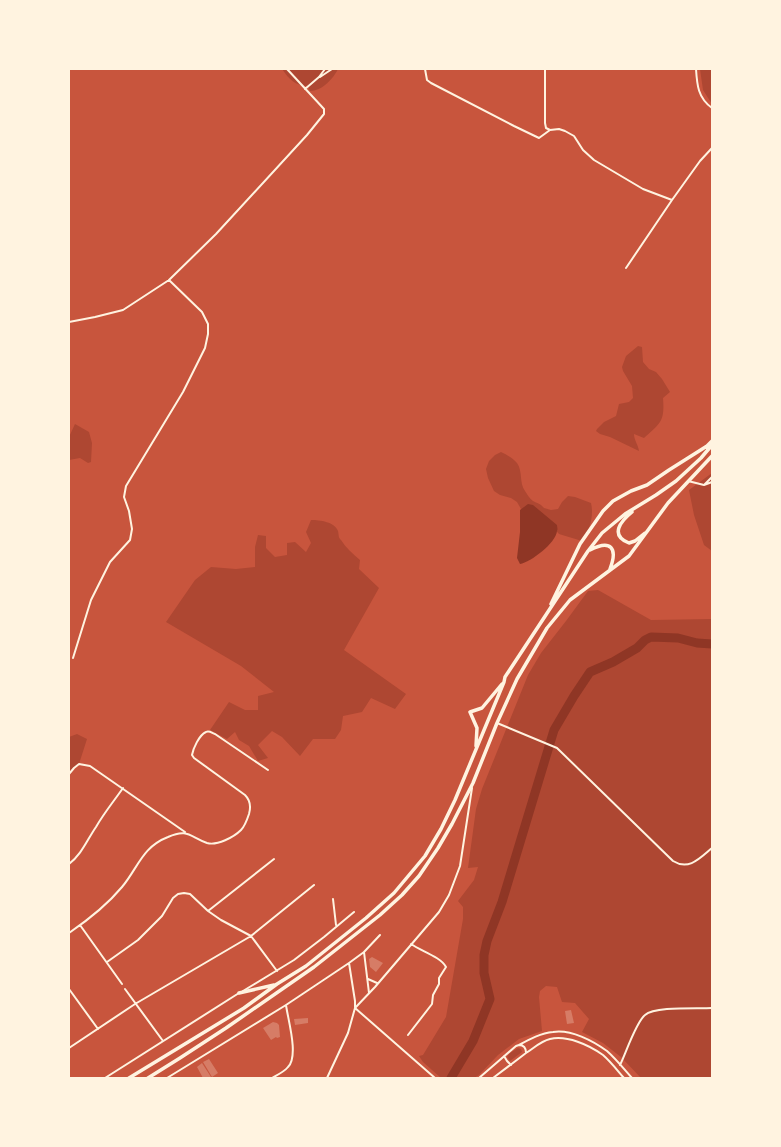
<svg xmlns="http://www.w3.org/2000/svg" width="781" height="1147" font-family="'Fira Sans Condensed',sans-serif">
<rect width="100%" height="100%" fill="#c8553d"/>
<path fill="#ae4732" d="M282,69h56c-5,10 -16,22 -28,22l-2,-5c-13,0 -19,-7 -26,-17z
M700,69h12v35l-9,-14z
M638,346l4,1 1,15 6,7 7,3 6,7 8,13 -7,6c2,24 -3,25 -19,40l-10,-4c0,6 4,10 5,17l-29,-14 -10,-3 -4,-3 1,-2 7,-7 12,-6 3,-12 10,-2 4,-4 -1,-12 -9,-15 -1,-4 4,-11z
M75,424l14,8 3,11 -1,19 -3,1 -8,-5 -11,2v-23z
M501,452c6,3 12,6 16,11 6,8 2,20 8,28 2,3 5,8 8,10 4,2 8,3 11,7l7,2 7,-1 4,-7 6,-6 7,1 16,6c3,12 -1,28 -9,38l-23,-7 -11,-12 -27,-13 -4,-7 -6,-4 -11,-3 -6,-4 -6,-13 -2,-9 3,-8 6,-6z
M712,473v78l-8,-6 -10,-30 -5,-25z
M311,520c9,0 24,2 27,11 1,4 0,6 3,9 5,8 12,14 19,20l-1,9 20,19 -35,62 62,44 -11,15 -24,-11 -9,14 -19,4 -2,14 -6,9h-22l-13,17 -18,-19 -10,-6 -14,14 10,13 -10,3 -9,-15 -10,-6 -4,-8 -8,7 -17,-9 19,-28 16,8h13v-14l16,-4 -33,-26 -75,-44 29,-42 16,-13 25,2 19,-2v-20l3,-12 8,1v12l9,9 12,-2v-12l8,-1 11,10 5,-9 -5,-11z
M598,590l53,30 61,-1v459h-71l-20,-21 -18,-14 -21,-11 7,-13 -14,-16 -13,-1 -5,-15 -11,-1 -6,5 -1,6 3,34 -23,8 -21,16 -19,20 -5,3h-33l-18,-16 -4,-6 4,-1 23,-38 17,-98v-12l-5,-6 16,-21 4,-13 -10,1 8,-59 6,-20 46,-114 13,-22 25,-32 22,-30z
M77,734l10,5 -8,25 -5,4 -5,6v-37z
M518,1048l3,1 1,3 -12,9 -3,-4 3,-4z"/>
<path fill="#8f3625" d="M528,504l5,1 24,20c0,2 1,4 0,6 -1,12 -26,31 -37,33l-3,-6 3,-26v-22z"/>
<g fill="none" stroke-linecap="round" stroke-linejoin="round">
<path stroke="#8f3625" stroke-width="9" d="M451,1078l22,-37 17,-42 -6,-26v-18l3,-14 15,-39 52,-172 20,-34 16,-24 23,-10 24,-14 8,-8 6,-3 27,1 19,5 15,1"/>
</g>
<path fill="#d67c66" d="M372,957l11,6 -7,9 -6,-5 -1,-8z
M571,1010l3,13 -7,1 -2,-13z
M308,1018v5l-13,2 -1,-6z
M273,1022l4,1 2,2 1,12 -3,1 -1,-1 -5,3 -8,-12z
M209,1059l9,14 -6,4 -9,-15z
M202,1063l9,14 -1,1h-7l-6,-11z"/>
<g fill="none" stroke-linecap="round" stroke-linejoin="round">
<path stroke="#fff3e0" stroke-width="2" d="M425,69l2,11 4,3 83,43 25,12 11,-8
M545,69v54l1,5 4,2 9,-1 6,2 9,5 9,14 11,10 49,29 29,11
M696,69c1,16 2,29 16,39
M320,77l12,-8
M305,89l14,-12 6,-8
M626,268l46,-68 28,-39 12,-13
M69,322l26,-5 28,-7 46,-30 47,-46 91,-99 17,-21v-5l-37,-40
M688,481l16,4 8,-3
M705,484l7,-7
M73,658l18,-58 19,-38 20,-22 2,-11 -3,-18 -5,-14 2,-11 57,-94 22,-44 3,-14v-10l-6,-12 -33,-32
M497,723l60,25 116,113c16,10 27,-3 39,-13
M69,774l5,-6 5,-4 11,2 95,66
M69,864c13,-10 18,-24 27,-37 8,-14 18,-26 27,-39
M333,899l3,26
M208,911l66,-52
M80,925l42,59
M69,933c19,-13 38,-28 53,-46 16,-19 20,-40 46,-50 20,-9 22,0 39,6 10,3 27,-6 34,-13 4,-4 6,-10 8,-16 2,-7 1,-14 -4,-19l-51,-37 -2,-3c1,-6 7,-20 14,-23 3,-2 6,1 9,2l53,36
M364,952l5,41
M107,962l31,-22 24,-24 11,-18 5,-4 6,-1 6,1 18,17 13,9 30,16 26,35
M349,963l6,38v6
M368,979l9,4
M69,989l29,40
M125,989l38,52
M243,991l51,-31 30,-23 30,-25
M355,1008l80,70
M408,1035l24,-31 1,-9 6,-11v-6l7,-11c-5,-10 -25,-16 -35,-23
M519,1045c11,-6 22,-12 34,-13 18,-3 40,9 54,19 9,8 17,18 25,27
M69,1048l66,-44 116,-68 63,-51
M526,1053c8,-5 15,-12 24,-14 17,-4 39,6 53,16 8,7 14,15 21,23
M504,1056l3,5 4,4
M620,1065c6,-12 16,-43 25,-50 10,-9 53,-6 67,-7
M105,1078l134,-85
M167,1078l119,-73 63,-42 15,-11 16,-17
M272,1078c5,-3 12,-6 16,-11 11,-11 0,-47 -2,-62
M327,1078l21,-45 7,-25 20,-21 64,-75 10,-17 11,-29 12,-78
M479,1078l37,-32 3,-1c5,0 7,3 7,8l-33,25"/>
<path stroke="#fff3e0" stroke-width="3.5" d="M632,512c-11,9 -23,23 -3,31l6,-2 10,-8
M590,550c21,-11 28,-2 20,19
M551,604l29,-60 23,-33 10,-10 18,-10 16,-6 22,-15 38,-24 5,-5
M476,746l1,-18 -7,-16 12,-4 20,-24
M239,993l35,-8
M129,1078l115,-70 33,-24 29,-18 60,-48 28,-25 31,-37 16,-27 14,-29 49,-118 1,-5 83,-126 14,-18 23,-19 31,-19 20,-14 25,-23 11,-13
M148,1078l32,-20 46,-30 88,-61 66,-52 22,-20 17,-19 19,-28 14,-24 21,-41 24,-60 20,-44 30,-51 23,-28 59,-44 39,-53 44,-47"/>
</g>
<rect width="781" height="1147" fill="none" stroke="#fff3e0" stroke-width="140"/>
</svg>
